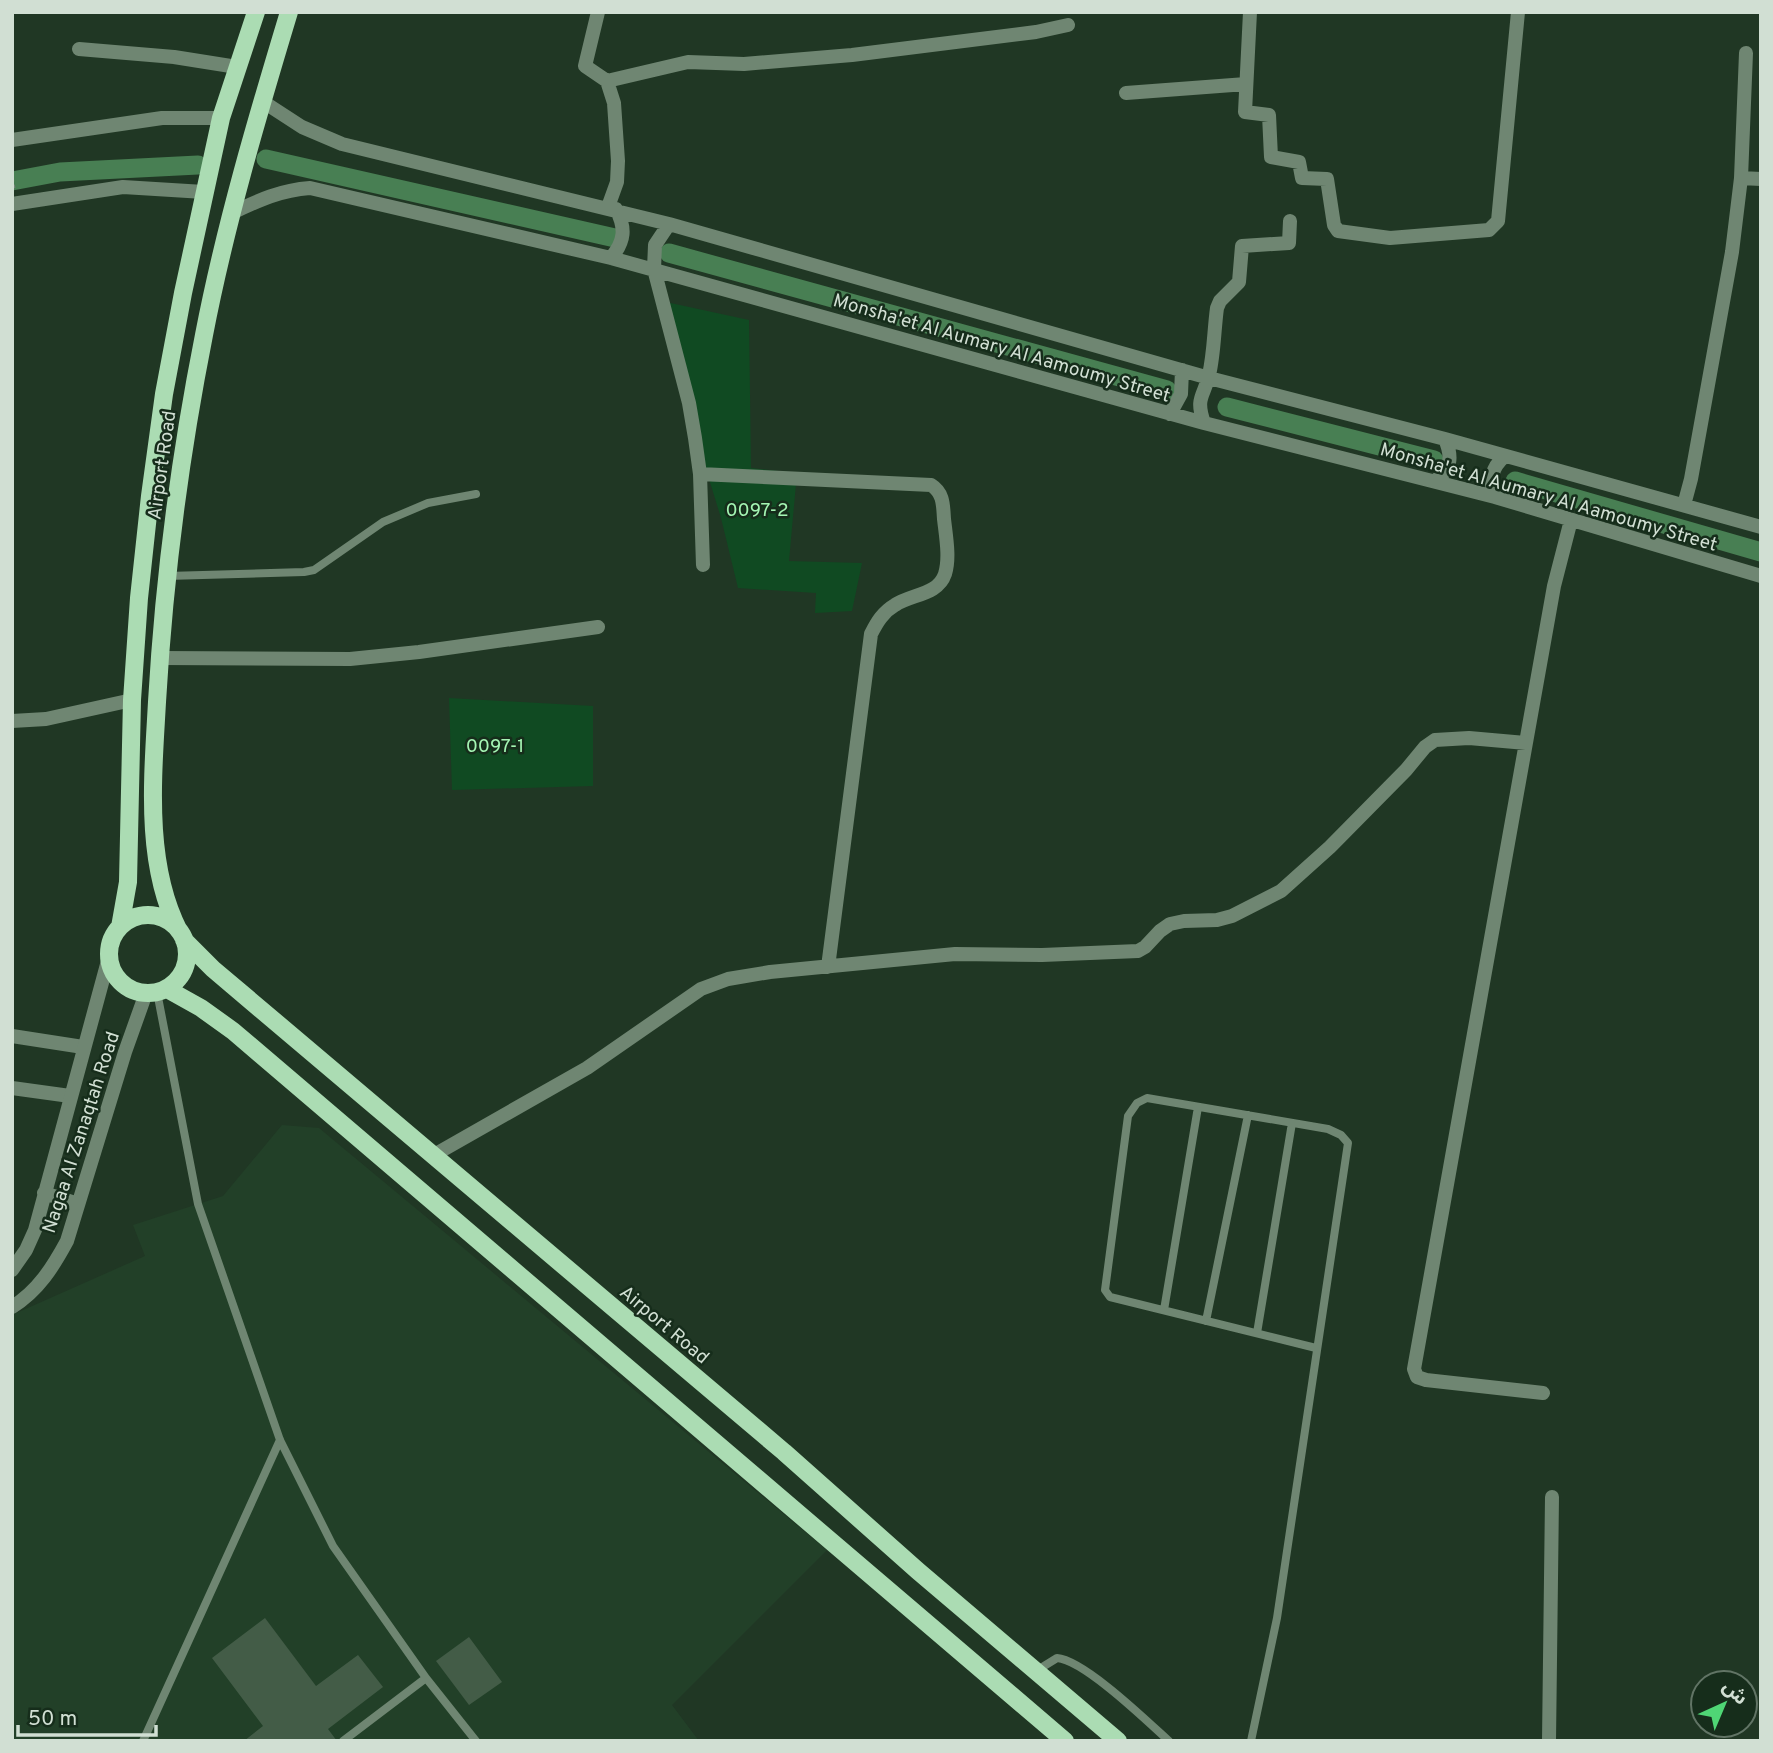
<svg xmlns="http://www.w3.org/2000/svg" width="1773" height="1753" font-family="Overpass,'Noto Sans Arabic',sans-serif">
<rect width="100%" height="100%" fill="#203724"/>
<path fill="#224028" d="M282,1125l37,3 508,422 -155,155 27,36h-687v-426l133,-59 -12,-31 90,-29z"/>
<path fill="#104a22" d="M666,302l83,18 2,148 46,5 -8,88 73,2 -10,48 -37,2 1,-20 -78,-5 -17,-70 -20,-65z
M449,698l144,8v80l-141,4z"/>
<g fill="none" stroke-linecap="round" stroke-linejoin="round">
<path stroke="#487f53" stroke-width="19" d="M266,159l349,79
M12,181l48,-9 138,-7
M669,253l498,137
M1227,407l207,53
M1515,481l246,71"/>
</g>
<path fill="#435c47" d="M265,1618l51,68 42,-31 25,32 -55,42 9,12h-93l19,-15 -51,-68z
M469,1637l33,45 -33,23 -33,-44z"/>
<g fill="none" stroke-linecap="round" stroke-linejoin="round">
<path stroke="#718475" stroke-width="3.5" stroke-dasharray="3.5 3.5" stroke-linecap="butt" d="M12,178l2,12"/>
<path stroke="#6f8672" stroke-width="8" d="M167,576l137,-4 10,-2 69,-48 45,-19 48,-9
M157,992l41,212 82,236 53,106 93,132 50,63
M1164,1310l34,-203
M1206,1321l42,-206
M1257,1333l35,-210
M1036,1671l21,-13c27,2 90,63 112,83
M143,1741l137,-301
M343,1741l83,-63
M1251,1741l26,-123 71,-475 -7,-8 -13,-6 -181,-31 -10,5 -9,13 -23,174 5,7 206,51"/>
<path stroke="#6f8672" stroke-width="14" d="M598,12l-13,54 22,15 7,22 4,58 -1,21 -9,25
M1250,12l-5,100 24,3 2,42 28,5 3,16 25,1 7,46 4,6 52,7 99,-8 9,-9 20,-209
M79,49l95,8 63,10
M607,81l81,-19 56,2 108,-9 184,-23 32,-7
M1126,93l120,-9
M262,101l40,26 40,17 327,80 540,154 236,61 316,88
M12,140l150,-22h59
M1741,178l20,1
M12,204l111,-17 81,5
M232,213c27,-13 49,-23 78,-25l301,70 593,165 291,74 266,79
M669,224l-14,21 -1,24 35,134 6,35 5,36 3,91
M611,258c14,-17 15,-30 5,-49
M1170,414l11,-20 1,-24
M1204,423c-9,-26 0,-26 5,-48 5,-21 5,-45 8,-67l3,-7 19,-19 3,-36 47,-3 1,-22
M700,474l231,11c13,8 12,21 13,34 2,18 6,39 1,55 -7,21 -33,20 -50,31 -12,7 -18,17 -24,29l-43,333
M1435,481c16,-12 18,-23 10,-42
M1495,497c-6,-17 -4,-29 10,-41
M1684,505l7,-26 41,-227 9,-74 5,-125
M160,658l190,1 69,-7 179,-25
M12,721l34,-2 86,-19
M12,1036l71,11
M12,1088l58,8
M434,1155l153,-87 114,-79 27,-10 42,-7 185,-18 87,1 96,-4 7,-4 15,-16 10,-7 14,-3 33,-1 15,-4 49,-25 49,-44 76,-77 19,-23 10,-7 34,-2 57,5
M1543,1393l-117,-13 -9,-3 -3,-8 140,-783 17,-66
M1549,1741l3,-244"/>
<path stroke="#6f8672" stroke-width="14" d="M44,1193l34,11
M12,1270l14,-20 9,-20 74,-273
M12,1307c26,-16 41,-40 55,-66l58,-189 21,-59"/>
<path stroke="#abdcb3" stroke-width="18" d="M109 954a39 39 0 1 1 78 0a39 39 0 1 1-78 0Z
M120,927l8,-45 4,-182 7,-102 11,-102 14,-102 19,-101 38,-175 35,-106
M179,931c-35,-68 -26,-155 -22,-229 7,-123 23,-246 47,-367 21,-109 53,-217 85,-323
M184,940l29,29 571,483 134,119 200,170
M167,989l34,19 32,23 832,710"/>
</g>
<g text-anchor="middle" stroke-width="5" stroke-linejoin="round" paint-order="stroke">
<g font-size="19" fill="#d1dfd3" stroke="#162d1b">
<text transform="translate(1002 347) rotate(16)" y="7">Monsha'et Al Aumary Al Aamoumy Street</text>
<text transform="translate(161 465) rotate(-82)" y="7">Airport Road</text>
<text transform="translate(1549 496) rotate(16)" y="7">Monsha'et Al Aumary Al Aamoumy Street</text>
<text transform="translate(80 1132) rotate(-72)" y="7">Nagaa Al Zanaqtah Road</text>
<text transform="translate(665 1324) rotate(40)" y="7">Airport Road</text>
</g>
<g font-size="19" fill="#a4f5b3" stroke="#162d1b">
<text x="757" y="516">0097-2</text>
<text x="495" y="752">0097-1</text>
</g>
</g>
<rect width="1773" height="1753" fill="none" stroke="#d1dfd3" stroke-width="28"/>
<g transform="translate(1724 1704) rotate(44)"><circle r="33" fill="#162d1b" stroke="#617465" stroke-width="2"/>
<path d="M0-5L12 26L0 18L-12 26Z" fill="#4fd675"/>
<text y="-10" font-size="19" font-weight="bold" text-anchor="middle" fill="#d1dfd3">ش</text>
</g>
<path d="M18 1725v10h138v-10" fill="none" stroke="#d1dfd3" stroke-width="3.5"/>
<text x="28" y="1725" font-size="21" fill="#d1dfd3" stroke="#162d1b" stroke-width="5" paint-order="stroke">50 m</text>
</svg>
